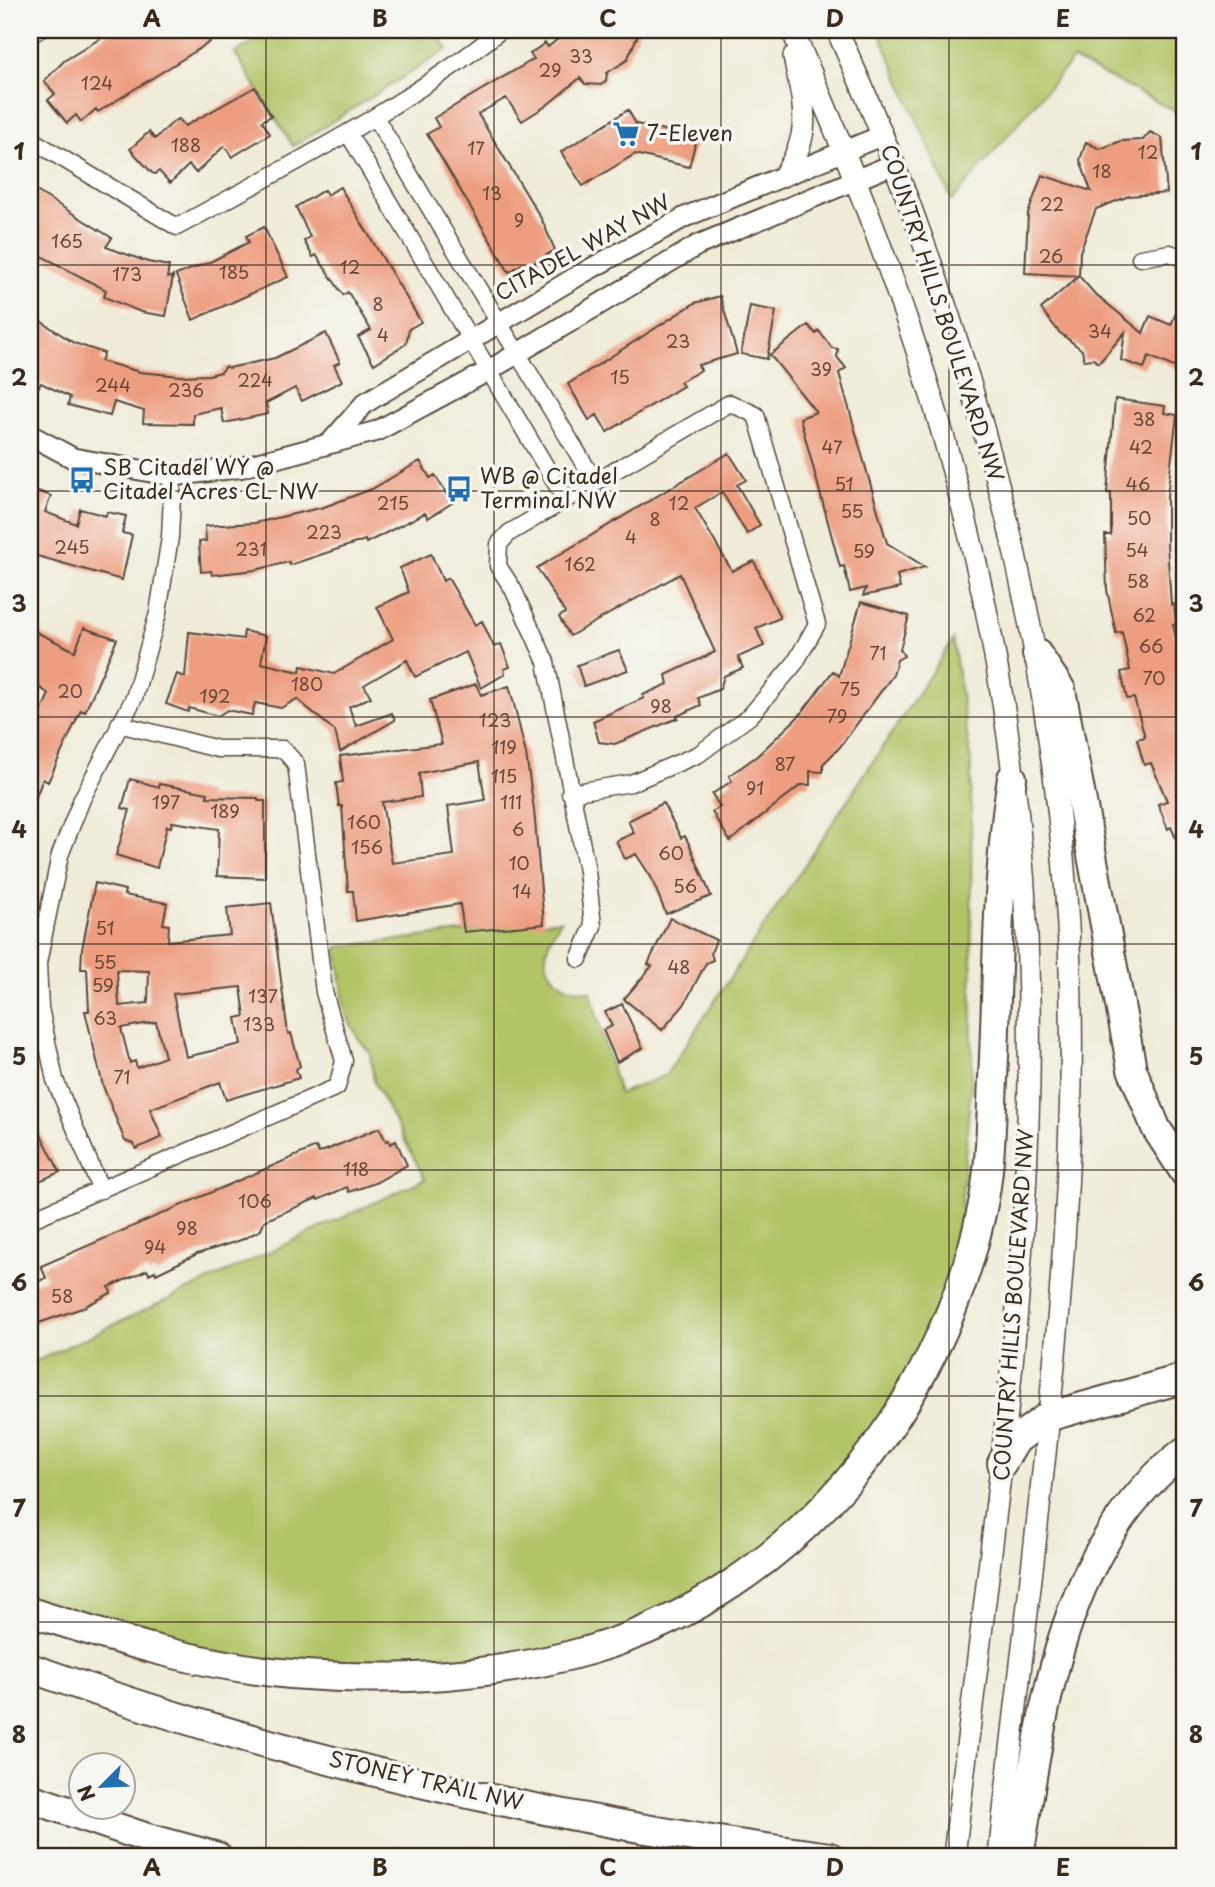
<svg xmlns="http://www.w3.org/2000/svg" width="1215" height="1887" font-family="'Playpen Sans',sans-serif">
<rect width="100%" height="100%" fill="#f6f6f2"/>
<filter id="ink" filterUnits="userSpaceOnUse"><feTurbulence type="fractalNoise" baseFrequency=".0143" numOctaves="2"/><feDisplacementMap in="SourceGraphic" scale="14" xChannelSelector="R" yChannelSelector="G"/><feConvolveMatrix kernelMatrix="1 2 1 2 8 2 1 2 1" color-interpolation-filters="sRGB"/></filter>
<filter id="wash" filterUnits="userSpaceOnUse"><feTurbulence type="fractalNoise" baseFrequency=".00686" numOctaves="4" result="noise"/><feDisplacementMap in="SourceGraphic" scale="28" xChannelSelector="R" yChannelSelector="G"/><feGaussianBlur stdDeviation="1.57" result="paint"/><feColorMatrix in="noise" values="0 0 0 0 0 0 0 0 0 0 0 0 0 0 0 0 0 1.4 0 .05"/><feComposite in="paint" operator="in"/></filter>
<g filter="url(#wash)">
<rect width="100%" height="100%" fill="#f0ebd8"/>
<path fill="#b2c467" stroke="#767742" stroke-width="2" d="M273,30h160l15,19 -155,97 -58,-93z
M878,30h307v86l-112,-57 -121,142z
M953,640l18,122 1,308 -11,136 9,6 -29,106 -104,168 -112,96 -112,54 -127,29 -139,6 -116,-15 -201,-54v-238l395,-185 -51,-97 -4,-29 -12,-15 -13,-26 -8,-65 224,-27c-4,8 -11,16 -13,25 -9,29 16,46 42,46l29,103 47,-19z"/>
<g id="blocks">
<path fill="#ed9e81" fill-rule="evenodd" d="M114,30h88l8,12 -112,70 -2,-3 -15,13 -5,-7 -9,8 -19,-23 7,-6 -11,-13 20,-20z
M569,30h71l-13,30 -20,13 -1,8 -5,4 -16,-1 -5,-6 -34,28 -24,15 -16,-23 -28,16 64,106 13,30 -30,18 -3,-4 -13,8 -82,-138 12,-7 -5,-9 100,-59 -4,-5 15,-11 3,4z
M255,87l16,29 -9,5 8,13 -38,23 -8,-11 -28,27 -7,-8 -19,18 -11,-12 -4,3 -3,-1 -22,-24 19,-17 6,7 19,-18 5,-2 6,7z
M628,110l8,14 61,13 -8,30 -54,-13 -52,32 -22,-34z
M1150,132l12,6 5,55 -38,3 -33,13 -16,43 -1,24 -54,-3 3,-59 14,-39 49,16 -11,-31 6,-18 14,7 21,-8 22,-1z
M30,187l82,51 -6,9 42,15 21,4 -2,12 6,-2 -7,40 -25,-4 -37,-15 2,-7 -76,-40z
M340,187l81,135 -12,7 -3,15 -32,20 -16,-27 13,-7 -23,-38 -5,3 -27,-40 -3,2 -9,-16 6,-4 -14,-30 28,-17 3,5z
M264,227l24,50 -95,43 -17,-45 36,-14 37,-19 -3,-6z
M1079,276l14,16 50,41 7,-17 21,9 14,-33v80l-36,-16 -5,12 -23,-8 4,-28 -26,31 -6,-4 -9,1 -2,-10 -23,-18 -18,-23z
M720,296l17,58 -39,11 3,5 -21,12 3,4 -76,46 -10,-17 -8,5 -21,-36 127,-81z
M750,306l26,5 -9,48 -26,-5z
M30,314l44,29 30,10 -3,8 39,11 40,4 29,-1 12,-3 4,-6 4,2 46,-10 51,-25 14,29 -6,3 8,16 -40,20 -7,-13 -29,15 2,11 -44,9 -3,-15 -28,6v10l-50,-1 1,-12 -30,-9 -4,14 -42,-11 2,-8 -29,-14 -11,19z
M808,325l8,9 3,-3 13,17 6,1 -1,8 9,11 -7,5 48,170 38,24 -28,8 3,13 -37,8 3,-8 -16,4 -6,-26 -4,1 -40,-149 16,-6 -46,-57z
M1115,399l50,7 -1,7 13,2 -10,81v48l4,61 3,-1 2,20 -3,1 12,54v180l-14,-32 -3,2 -10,-25 9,-3 -16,-38 -7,2 -7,-26 8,-2 -11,-39 -7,1 -6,-27 9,-2 -8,-38 -6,1 -9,-43 -2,-55h6v-42h-4z
M729,453l17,27 -9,5 23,40 -13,9 -25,-42 -27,16 37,63 22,-10 26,57 -24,10 8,18 -26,11 5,11 -19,8 -4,13 -22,9 3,7 -24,11 1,2 -63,26 -16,-2 -6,-21 51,-23 -1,-3 25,-11 -2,-9 49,-23 -35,-78 -110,62 -11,-19 6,-4 -28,-45z
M420,461l10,17 5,-3 17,28 -24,15 -3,-5 -59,30 -1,-3 -75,25 -1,-3 -34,8 -43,5 -1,-4 -10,1 -2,-30 7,-1 -1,-15 50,-3 69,-16 48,-18z
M30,488l21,8 -6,16 31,12 4,-15 26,7 1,-4 19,4 -4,17 10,2 -10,45 -92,-26z
M431,554l12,27 5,-3 27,47 7,-4 12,26 7,-3 9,23 -6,2 1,5 -24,14 -15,-36 -51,25 -8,-17 -43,25 7,12 -22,10 7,19 36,-13 3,7 -55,32 -5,-21 -38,-32 -16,9 -26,-5 -3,12 -25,-5 -9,6 -29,-8 -1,4 -22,-8 11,-30 8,3 4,-45 54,7 1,-8 22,5 -5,27 39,9 1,-6 33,8 59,-35 -16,-32 32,-15 -9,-24z
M861,602l48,14 -9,33 4,7 -7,4 -4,15 -54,73 -16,16v8l-13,-1v14h-9l-71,56 -18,-29 8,-5 -8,-13 20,-13 -3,-5 28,-20 43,-41 33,-44 6,5z
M84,628l33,11 -32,73 -4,-2 -33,72 -5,-3 -13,32v-74l19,-43 -19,-13v-52l45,22z
M619,650l9,20 -44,16 -7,-21z
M476,684l5,11 28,-9 5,18 12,50 8,56 10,114 -80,8 -4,-28 -104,17 -3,-30h-5l-6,-85h-3l-3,-23 7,-1 -3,-26 102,-12 -12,-44zM479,762l6,38 -37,6 6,49 -62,8 -10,-61 39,-5 -2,-24z
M130,779l29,8v-3l49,9 -1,4 51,1v3h7v77l-48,-2 2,-47 -47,-7 -1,5 -4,-1 -10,42 -41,-13 14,-45 -8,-2z
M663,803l18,35 4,-2 5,10 21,50 -45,18 -15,-37 -15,-23 -11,5 -9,-18 18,-8 -6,-12z
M95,883l30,7 -1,5 43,8 -4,21 6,1 -1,16 62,-6 -3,-27 44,-5 17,131 3,-1 9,33 -4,3 3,9 -73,22 -6,-18 -70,27 12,28 -26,12 -2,-5 -9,-3 -22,-55 -18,-75h4l-2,-42h-6l1,-20zM117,970l32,1 -1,32 -29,3zM241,987l4,29 -9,2 5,26 -55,13 -13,-63zM156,1022l9,35 -28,11 -2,-7 -5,2 -9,-35z
M670,918l46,22 -5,13 2,7 -7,3 -22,42 -22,25 -38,-31 28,-33 -4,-2z
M622,1004l21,44 -26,14 -14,-32 9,-4 -7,-14z
M30,1113l30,59 -30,13z
M379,1128l7,13 3,-1 1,4 6,-3 11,24 -32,18 -26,9 -2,-5 -29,13 -1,-2 -53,23 -3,9 -20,10 -44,14 -41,20 -1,-3 -6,3 -2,-4 -38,17 2,6 -29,15 -52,18v-41l16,-7 -5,-12 275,-119 3,6z"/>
</g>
</g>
<g filter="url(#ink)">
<use href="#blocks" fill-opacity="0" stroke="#56473a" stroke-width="2"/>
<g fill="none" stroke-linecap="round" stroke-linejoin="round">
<g stroke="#56473a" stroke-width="19">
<path id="minor" d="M30,35l9,-5
M375,117l220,365
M348,133l217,366
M30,139l147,88c111,-61 225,-118 324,-197
M1140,258l30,-5 15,6
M570,793l61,-10 68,-29 51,-38 45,-53 22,-39 -61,-209 -26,-12 -221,130 -10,11 -1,22 15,23 33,73 41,209 6,55 -14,33
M101,1190l-46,-110 -15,-72 -2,-45 22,-108 22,-56 52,-101 24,-85 12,-76 3,-61
M30,1220l307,-133 7,-26 -20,-69 -28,-228 -13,-15h-65l-99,-25"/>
</g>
<g stroke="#56473a" stroke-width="23">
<path id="tertiary" d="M30,435l43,23 100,18 70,-9 134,-36 111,-60 210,-126 196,-81
M330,443l35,-40 216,-129 104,-57 198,-82"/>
</g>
<g stroke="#56473a" stroke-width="24">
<path id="secondary" d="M792,30c141,315 231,620 237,968 5,289 -43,573 -75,859
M837,30c149,328 241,690 234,1053 -5,259 -45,517 -72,774
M785,174c29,-42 18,-71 9,-118"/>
</g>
<g stroke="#56473a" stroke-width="32">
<path id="motorway" d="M1037,654l24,36 71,379 24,59 29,45
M1002,1463l14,-23 31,-23 138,-39
M30,1612c85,27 171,54 261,62 100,8 202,4 299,-24 202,-59 350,-239 392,-441 9,-42 9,-87 11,-130 5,-100 3,-201 19,-301
M30,1668c258,92 529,154 800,189
M30,1798l114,39 74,20
M1019,1857c24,-145 40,-310 166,-406"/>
</g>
<use href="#minor" stroke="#fff" stroke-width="16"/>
<use href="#tertiary" stroke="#fff" stroke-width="19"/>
<use href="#secondary" stroke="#fff" stroke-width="21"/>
<use href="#motorway" stroke="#fff" stroke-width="28"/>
</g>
</g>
<path fill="none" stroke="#3b2a1e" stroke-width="2" stroke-opacity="0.55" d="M266,30v1827M494,30v1827M721,30v1827M949,30v1827M30,265h1155M30,491h1155M30,717h1155M30,944h1155M30,1170h1155M30,1396h1155M30,1622h1155"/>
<defs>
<g id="supermarket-bare" transform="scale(2.1)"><path d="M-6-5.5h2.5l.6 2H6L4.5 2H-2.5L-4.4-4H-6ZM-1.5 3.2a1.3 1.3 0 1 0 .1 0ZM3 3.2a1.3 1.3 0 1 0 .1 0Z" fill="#1f6fb2" stroke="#f6f6f2" stroke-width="2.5" paint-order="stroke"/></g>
<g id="bus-bare" transform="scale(2.1)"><path d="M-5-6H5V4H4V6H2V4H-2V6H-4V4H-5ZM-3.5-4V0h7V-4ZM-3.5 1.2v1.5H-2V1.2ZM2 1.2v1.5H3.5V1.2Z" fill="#1f6fb2" stroke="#f6f6f2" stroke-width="2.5" paint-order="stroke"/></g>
</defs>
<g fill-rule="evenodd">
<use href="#supermarket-bare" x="626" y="134"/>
<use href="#bus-bare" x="82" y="480"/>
<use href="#bus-bare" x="459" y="489"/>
</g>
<g text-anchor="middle" stroke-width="7" stroke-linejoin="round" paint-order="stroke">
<g font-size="18" fill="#684737">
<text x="581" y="63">33</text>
<text x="550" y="77">29</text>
<text x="97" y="90">124</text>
<text x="186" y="152">188</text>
<text x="476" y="155">17</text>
<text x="1148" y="159">12</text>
<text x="1102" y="178">18</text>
<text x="492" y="200">13</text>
<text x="1052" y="211">22</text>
<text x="519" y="227">9</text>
<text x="67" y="248">165</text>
<text x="1051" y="263">26</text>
<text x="350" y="274">12</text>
<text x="234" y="279">185</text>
<text x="127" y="281">173</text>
<text x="378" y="311">8</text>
<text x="1100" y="338">34</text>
<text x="383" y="342">4</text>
<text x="678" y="348">23</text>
<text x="821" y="376">39</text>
<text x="620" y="384">15</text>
<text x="255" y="387">224</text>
<text x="113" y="392">244</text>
<text x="186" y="397">236</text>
<text x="1144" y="426">38</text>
<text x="832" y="454">47</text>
<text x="1141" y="454">42</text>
<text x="844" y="491">51</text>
<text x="1138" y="491">46</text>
<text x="393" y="510">215</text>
<text x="679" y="510">12</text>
<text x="852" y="518">55</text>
<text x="1139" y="525">50</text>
<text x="655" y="526">8</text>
<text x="324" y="539">223</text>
<text x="631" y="544">4</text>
<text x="72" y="554">245</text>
<text x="251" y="556">231</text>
<text x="1137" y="557">54</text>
<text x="864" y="558">59</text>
<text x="580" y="571">162</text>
<text x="1138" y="588">58</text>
<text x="1144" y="622">62</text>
<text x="1151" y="653">66</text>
<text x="878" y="660">71</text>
<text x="1154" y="685">70</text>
<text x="307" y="691">180</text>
<text x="850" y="696">75</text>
<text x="70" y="698">20</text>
<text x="215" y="703">192</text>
<text x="661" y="713">98</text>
<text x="837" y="723">79</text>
<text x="495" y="727">123</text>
<text x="504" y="754">119</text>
<text x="785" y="771">87</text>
<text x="504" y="783">115</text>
<text x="755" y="795">91</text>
<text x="166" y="809">197</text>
<text x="511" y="809">111</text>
<text x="225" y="818">189</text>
<text x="364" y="829">160</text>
<text x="518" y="836">6</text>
<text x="367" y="854">156</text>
<text x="671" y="860">60</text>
<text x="519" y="870">10</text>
<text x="685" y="893">56</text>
<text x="522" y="898">14</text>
<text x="105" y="935">51</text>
<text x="105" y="969">55</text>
<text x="679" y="974">48</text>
<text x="103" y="992">59</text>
<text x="263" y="1003">137</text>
<text x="105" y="1025">63</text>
<text x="259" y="1031">133</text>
<text x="122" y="1084">71</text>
<text x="356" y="1176">118</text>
<text x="255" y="1208">106</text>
<text x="187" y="1235">98</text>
<text x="155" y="1254">94</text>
<text x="62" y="1303">58</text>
</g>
<g font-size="21" fill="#3b2a1e" stroke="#f6f6f2" text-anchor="start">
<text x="647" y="141">7-Eleven</text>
<text x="103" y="475">SB Citadel WY @<tspan x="103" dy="24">Citadel Acres CL NW</tspan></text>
<text x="480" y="484">WB @ Citadel<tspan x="480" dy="24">Terminal NW</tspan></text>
</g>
<g font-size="21" fill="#3b2a1e" stroke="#f6f6f2">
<text transform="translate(583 248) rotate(-29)" y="7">CITADEL WAY NW</text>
<text transform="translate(942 313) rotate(72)" y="7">COUNTRY HILLS BOULEVARD NW</text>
<text transform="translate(1014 1305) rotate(-86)" y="7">COUNTRY HILLS BOULEVARD NW</text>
<text transform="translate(426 1781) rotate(13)" y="7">STONEY TRAIL NW</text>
</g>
</g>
<rect width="1215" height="1887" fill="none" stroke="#f6f6f2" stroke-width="77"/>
<g transform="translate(102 1786) rotate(246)"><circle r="33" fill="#f6f6f2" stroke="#aba49d" stroke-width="2"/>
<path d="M0-5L12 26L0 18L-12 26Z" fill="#1f6fb2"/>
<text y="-10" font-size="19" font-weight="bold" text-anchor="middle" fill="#3b2a1e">N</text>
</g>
<rect x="38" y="38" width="1138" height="1810" fill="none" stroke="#3b2a1e" stroke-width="2.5"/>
<g font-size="23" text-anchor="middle" font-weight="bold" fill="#3b2a1e">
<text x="152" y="27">A</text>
<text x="380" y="27">B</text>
<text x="608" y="27">C</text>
<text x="835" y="27">D</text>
<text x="1063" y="27">E</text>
<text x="19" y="160">1</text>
<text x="1196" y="160">1</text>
<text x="19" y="386">2</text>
<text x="1196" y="386">2</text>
<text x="19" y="612">3</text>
<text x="1196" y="612">3</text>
<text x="19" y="838">4</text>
<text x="1196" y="838">4</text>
<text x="19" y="1065">5</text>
<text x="1196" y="1065">5</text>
<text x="19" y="1291">6</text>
<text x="1196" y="1291">6</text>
<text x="19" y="1517">7</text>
<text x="1196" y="1517">7</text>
<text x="19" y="1743">8</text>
<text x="1196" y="1743">8</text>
<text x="152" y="1876">A</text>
<text x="380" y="1876">B</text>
<text x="608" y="1876">C</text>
<text x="835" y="1876">D</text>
<text x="1063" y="1876">E</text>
</g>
</svg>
